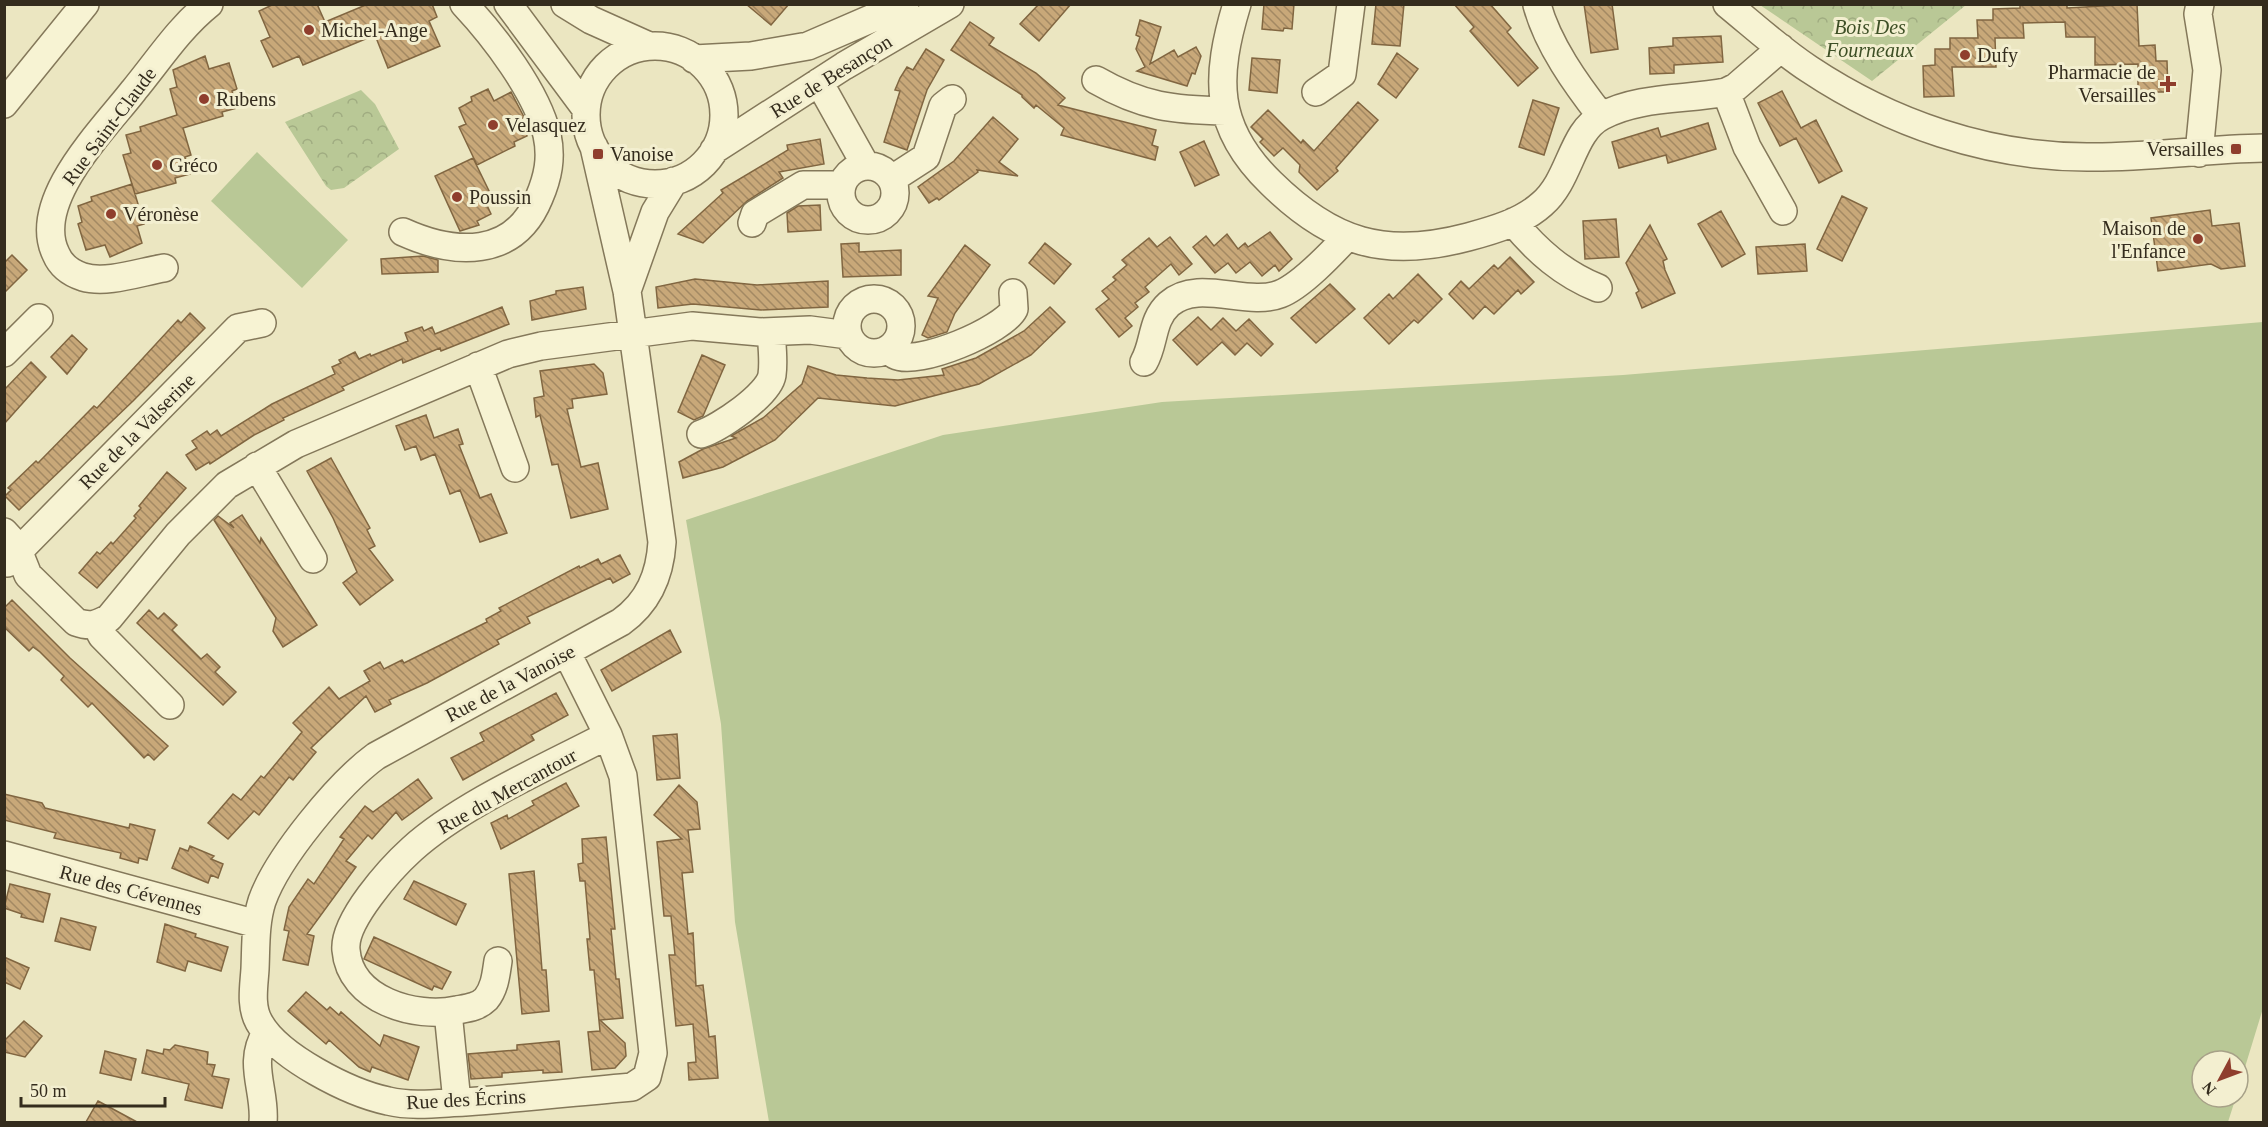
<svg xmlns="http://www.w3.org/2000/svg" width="2268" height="1127" font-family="'Times New Roman',serif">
<defs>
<pattern id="forest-crowns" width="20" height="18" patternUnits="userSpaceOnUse" patternTransform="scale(1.5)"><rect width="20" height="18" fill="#b9c896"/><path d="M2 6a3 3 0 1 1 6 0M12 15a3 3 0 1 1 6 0" fill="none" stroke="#a0ac81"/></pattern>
<pattern id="building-back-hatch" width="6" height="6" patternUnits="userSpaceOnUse" patternTransform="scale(1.5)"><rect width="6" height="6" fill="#c8a879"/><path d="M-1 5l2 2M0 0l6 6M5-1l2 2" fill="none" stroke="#a38963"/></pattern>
</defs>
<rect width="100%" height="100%" fill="#ebe6c1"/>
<path fill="#b9c896" d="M257,152l91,88 -46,48 -91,-87z
M2263,322l1,683 -26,85v-29h-36v36h34l-8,25h-1459l-34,-200 -14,-198 -35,-204 257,-85 219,-33 461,-27z"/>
<path fill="url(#forest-crowns)" d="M1760,5h206l-94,76z
M361,90l14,14 24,45 -55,39 -13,2 -5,-4 -41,-64z"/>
<path fill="url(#building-back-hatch)" stroke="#816641" stroke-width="1.5" d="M274,4h43l8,18 43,-18h64l5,13 -8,4 11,25 -52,22 -13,-33 -72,30 -4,-9 -26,11 -12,-26 9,-4 -11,-26z
M746,4h43l-18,21z
M1039,4h32l-32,37 -19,-17z
M1264,4h30l-2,25 -8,-1 -1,3 -21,-2z
M1376,4h28l-4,42 -28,-2z
M1454,4h36l21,24 -4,4 31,36 -20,18 -48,-55 4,-4z
M1584,4h28l6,45 -27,4z
M2020,4h47v4l70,-4 2,42 16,-1 1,16h11l1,31h-30v-28l-43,1v-28h-29l-1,-15 -42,1 1,15h-29l1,29h-44l2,29 -30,1 -1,-31 12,-1v-16h15v-11h28l-1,-18h16v-11l27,-1z
M1140,20l21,7 -11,37 24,-14 4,7 18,-10 5,9 -6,18 -3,-1 -5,13 -50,-15 8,-4 -9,-18 4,-12 -4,-2z
M970,22l24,16 -5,7 47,28 29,25 -7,7 98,25 -4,15 6,2 -3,13 -94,-25 3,-7 -28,-23 -2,3 -12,-11v-2l-71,-45z
M1721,36l2,26 -49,3v8l-24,1 -1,-26 24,-2v-8z
M926,49l18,11 -17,30 -20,60 -23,-8 16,-51 -5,-1 5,-12 7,-11 6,3z
M1397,53l21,16 -22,29 -18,-14z
M205,56l4,13 20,-6 8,26 -5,2 5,17 -15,4 1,4 -40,12 8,27 -6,2 5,17 -15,4 1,5 -41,11 -12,-39 8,-2 -5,-18 15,-4 -1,-4 37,-12 -7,-26 7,-2 -4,-17z
M1252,58l28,2 -3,33 -28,-3z
M488,89l6,12 17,-9 13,25 -4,3 7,16 -13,6 1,4 -38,19 -18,-38 7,-3 -7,-16 13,-7 -1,-4z
M1782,91l19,37 15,-8 26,51 -23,12 -23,-45 -16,8 -22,-43z
M1533,100l26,8 -15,47 -25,-8z
M1358,102l20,18 -42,48 2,3 -21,19 -18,-18 1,-7 -17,-17 -9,8 -14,-14 3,-3 -12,-12 17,-17 33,33 2,-3 11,11z
M993,117l25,22 -19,23 19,14 -41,-6 1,2 -39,28 -2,-2 -8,5 -11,-16 36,-26z
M1708,123l8,26 -48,14 -2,-8 -47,13 -7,-26 46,-14 3,9z
M820,139l4,25 -45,8 4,6 -36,23 -44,42 -25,-9 45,-41 -2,-3 67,-40 -1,-5z
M1204,141l15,34 -24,11 -15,-34z
M473,158l18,37 -7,4 7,15 -14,7 2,4 -19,6 -25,-55z
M132,184l12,40 -7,2 5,17 -32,14 -5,-12 -19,5 -8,-26 4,-2 -4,-16 14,-5 -1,-4z
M1842,196l25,12 -25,53 -25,-12z
M820,205l1,25 -33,2 -1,-19 11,-7z
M2210,210l2,16 27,-3 6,43 -24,3 -10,-5 -53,7 -7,-53z
M1721,211l24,43 -23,13 -24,-43z
M1616,219l3,38 -34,2 -2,-38z
M1650,225l17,34 -4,2 2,9 10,23 -33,15 -6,-15 3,-2 -13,-28z
M1270,232l22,27 -13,12 -4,-6 -13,11 -12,-14 -14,11 -8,-10 -13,10 -22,-26 13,-11 8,10 13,-12 11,15 7,-6 3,4z
M1170,237l22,27 -13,11 -8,-11 -26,23 4,5 -14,11 3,4 -13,11 7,8 -13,11 -23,-28 13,-10 -7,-8 14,-11 -3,-3 14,-12 -5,-5 27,-22 8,9z
M859,243v9l42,-2v25l-58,2 -2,-33z
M1045,243l26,21 -17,20 -25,-21z
M1805,244l2,27 -49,3 -2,-27z
M965,245l25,20 -35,48 -8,19 -19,6 -6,-3 16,-37 -10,-2z
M12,255l15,15 -23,23v-30z
M423,256l15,4v12l-56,2 -1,-15z
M1510,257l24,25 -13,12 -3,-4 -24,24 -9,-8 -12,13 -24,-25 12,-13 8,8 25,-24 4,4z
M1418,274l24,25 -24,24 -4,-3 -25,24 -25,-26 25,-24 4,5z
M695,279l62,6 71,-4v26l-67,3 -68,-6 -35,4 -2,-21z
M1330,284l25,25 -39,34 -25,-25z
M583,287l3,22 -54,11 -2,-19 26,-7v-3z
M502,307l7,17 -68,27 -1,-3 -37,15 -1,-4 -60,28 2,3 -61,28 1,2 -30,15 -44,29 -1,-2 -13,8 -10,-15 11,-7 -5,-7 15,-10 3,4 7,-5 4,6 51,-32 63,-30 -3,-7 9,-4 -2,-3 16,-8 4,7 11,-5 1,2 37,-15 -3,-8 17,-6 2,4 8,-4 3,7z
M1050,307l15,15 -34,33 -52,29 -84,22 -77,-8 -43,42 -52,27 -40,11 -4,-16 24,-13 33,-11 -5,-2 32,-18 39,-34 6,-18 28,9 31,3 31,2 46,-5 -2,-6 34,-11 48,-27z
M190,313l15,15 -72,73 -114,109 -14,-14 6,-6 -3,-2 28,-27 2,2 56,-57 3,2 81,-88 3,3z
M1198,317l13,13 12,-12 13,13 13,-12 24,25 -12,12 -14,-13 -12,12 -13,-13 -25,23 -24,-25z
M72,335l15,14 -20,25 -16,-17z
M702,355l23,10 -22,51 -9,4 -16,-8z
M31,362l15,15 -42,47v-34z
M594,364l9,9 4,21 -35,5 1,9 -6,1 14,58 17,-4 10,46 -37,9 -13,-54 -6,1 -12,-50 -4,2 -2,-19 10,-2 -4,-25z
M426,415l8,23 24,-9 5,15 -4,1 21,53 11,-4 16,39 -27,9 -20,-52 -10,4 -15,-40 -14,6 -5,-14 -11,4 -9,-24z
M331,458l39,70 -3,2 8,16 -6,3 24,31 -33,25 -17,-22 14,-11 -24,-54 -26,-47z
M167,472l19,16 -89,100 -18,-15 18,-21 3,2 11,-12 2,2 23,-26 -2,-2 7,-8 -2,-2z
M242,515l18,28 1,-5 56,87 -34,22 -10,-16 3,-13 -62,-98 4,-4 16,12 -4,-5z
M620,555l10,19 -17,9 -3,-5 -83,39 3,6 -33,17 2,4 -72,39 -38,17 2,4 -16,8 -9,-16 -55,52 5,4 -23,28 -4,-3 -30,38 -5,-4 -26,28 -20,-16 25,-29 8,6 20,-24 3,2 38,-46 -9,-9 36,-36 10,12 31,-18 -6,-10 16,-9 4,7 18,-9 2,3 83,-41 -1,-3 15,-8 -2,-3 80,-42 1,2 18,-9 3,5z
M12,600l58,58 98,88 -14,14 -6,-6 -4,4 -52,-55 -4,4 -27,-27 3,-4 -24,-24 -7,-5 -4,4 -25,-24v-19z
M149,610l9,9 6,-6 13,12 -5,5 29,29 6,-5 13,13 -5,5 21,20 -13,13 -86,-82z
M670,630l11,22 -69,39 -11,-21z
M556,693l12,22 -37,20 3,5 -71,40 -12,-22 33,-17 -4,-8z
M677,734l3,44 -23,2 -4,-44z
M418,779l14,19 -30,22 -6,-8 -24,27 -4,-4 -22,26 10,6 -49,67 7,2 -6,29 -25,-5 6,-29 -5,-1 5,-23 19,-28 6,5 30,-45 -4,-2 25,-31 8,6z
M566,783l13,23 -78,43 -10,-26 16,-8 1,4 26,-14 -2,-4z
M679,785l18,17 3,27 -12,1 5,42 -11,1 6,61 5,-1 3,53 7,-1 6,52 6,-1 3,42 -29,2 -1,-17 8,-1 -3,-38 -17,2 -7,-71h6l-4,-39h-7l-7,-74 25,-3 -28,-24z
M4,794l38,9 3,5 84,20 1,-4 25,6 -8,30 -8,-2 -1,5 -18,-5 1,-5 -67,-15 2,-5 -52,-13z
M606,837l9,92h-4l5,50h3l4,39 -23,2 25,23 1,13 -11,12 -23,2 -4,-38 12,-1 -6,-61h-4l-3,-31h3l-5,-58h-5l-2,-17 5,-1 -1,-24z
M190,846l24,10 -3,3 12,5 -5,14 -7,-3 -3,8 -36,-15 8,-20 8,3z
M534,871l8,99h4l3,41 -27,3 -13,-140z
M414,881l52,23 -10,21 -52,-26z
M10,884l40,10 -7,28 -22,-5 1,-3 -18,-6z
M61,918l35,9 -6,23 -35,-9z
M165,924l31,10 -1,3 33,10 -7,24 -33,-10 -3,10 -28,-9z
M374,937l77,35 -9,17 -8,-3 -2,4 -68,-31z
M4,957l25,11 -9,21 -16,-7z
M306,992l21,18 3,-3 9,8 2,-3 39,34 4,-11 35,12 -11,33 -36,-13 -2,5 -11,-5 -30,-27 -3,4 -38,-33z
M24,1021l18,15 -17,21 -21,-5v-11z
M559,1041l3,31 -19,1v-3l-41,3v4l-31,2 -3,-25 49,-4v-5z
M175,1045l33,7 -1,12 8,1 -3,11 17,3 -7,29 -37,-8 4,-16 -47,-11 5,-23 16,4 1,-5 6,1z
M105,1051l31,8 -5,21 -31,-7z
M98,1101l39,21h-51z"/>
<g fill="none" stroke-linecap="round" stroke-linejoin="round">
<g stroke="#84785a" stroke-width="30">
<path id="minor" d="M508,4l78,105
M565,4l26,16 58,26
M1237,4c-22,73 -24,123 34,179 61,60 114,76 197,54 26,-7 54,-15 74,-33 29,-25 29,-72 60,-88 37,-20 84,-16 124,-24l10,-5 45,-39
M1727,4c27,22 53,46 82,65 81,54 179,88 278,88 59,1 117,-8 177,-9
M1537,5c11,40 39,79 64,111
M586 115a69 69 0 1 1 138 0a69 69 0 1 1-138 0Z
M694,59l57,-3 57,-10 97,-42
M1096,80c47,27 77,30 130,31
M819,82l47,84
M1316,92l26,-18 9,-70
M1726,92l21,55 36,64
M4,104l81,-100
M714,150l130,-84 106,-62
M2199,153l8,-83 -9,-56 2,-10
M841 193a27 27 0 1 1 54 0a27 27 0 1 1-54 0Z
M892,179l34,-22 17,-51 9,-7
M1513,222c24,29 50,52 85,66
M752,223l3,-9 48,-29h39
M403,232c51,23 111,27 136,-34 9,-21 13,-40 8,-63 -10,-43 -53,-99 -83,-131
M164,268c-24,4 -57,16 -81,9 -12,-4 -22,-11 -27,-23 -26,-53 48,-125 78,-164 24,-29 45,-62 75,-86
M627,291l28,-79 19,-31
M847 326a27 27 0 1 1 54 0a27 27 0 1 1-54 0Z
M888,349c3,2 5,5 7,6 22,12 109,-25 119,-46l-1,-16
M4,353l35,-35
M1144,362c11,-19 7,-42 25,-58 29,-26 78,3 111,-10 21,-8 51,-40 66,-56
M478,366l37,102
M701,434c18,-6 68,-39 71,-59 2,-14 0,-29 -1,-43
M257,466l56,93
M4,532l12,13 12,30 48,47c14,5 20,3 33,-4l69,-84 49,-49 69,-41 212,-90 33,-8 151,-20 68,6 50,-2 38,5
M7,563l231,-235 24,-5
M96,625l6,11 68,69
M567,653l41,82 15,41 30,277 -6,24 -15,10c-56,5 -111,11 -167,15 -25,1 -52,5 -77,-1 -38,-8 -110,-44 -129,-79 -9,-16 -5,-36 -4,-53 1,-23 0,-46 7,-68 15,-43 77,-118 114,-145l245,-134c28,-20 39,-47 41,-80l-35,-251 -33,-144
M4,855l253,69
M498,961c-2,13 -3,27 -12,38 -8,8 -18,9 -29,11 -42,9 -107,-10 -111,-60 -3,-29 45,-82 66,-101 50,-45 135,-82 196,-114
M448,1012l9,90
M263,1122c3,-31 -16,-59 3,-89"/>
</g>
<use href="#minor" stroke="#f7f3d3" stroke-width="27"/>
</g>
<g fill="#8f3e2d" stroke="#f3efd0" stroke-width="2">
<circle cx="309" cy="30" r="6"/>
<circle cx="1965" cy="55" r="6"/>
<path d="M2165 75h6v6h6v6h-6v6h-6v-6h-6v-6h6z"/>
<circle cx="204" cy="99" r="6"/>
<circle cx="493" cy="125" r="6"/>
<rect x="2230" y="143" width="12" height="12" rx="3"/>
<rect x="592" y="148" width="12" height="12" rx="3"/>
<circle cx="157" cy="165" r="6"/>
<circle cx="457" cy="197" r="6"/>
<circle cx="111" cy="214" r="6"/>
<circle cx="2198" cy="239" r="6"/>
</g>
<g text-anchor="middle" stroke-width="6" stroke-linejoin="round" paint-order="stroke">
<g font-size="20" font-style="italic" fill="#3d4f25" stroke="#f3efd0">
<text x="1870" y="34">Bois Des<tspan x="1870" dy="23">Fourneaux</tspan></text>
</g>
<g font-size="20" fill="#342c1d" stroke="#f3efd0" text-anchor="start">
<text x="321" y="37">Michel-Ange</text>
<text x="1977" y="62">Dufy</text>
<text x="2156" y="79" text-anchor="end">Pharmacie de<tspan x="2156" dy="23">Versailles</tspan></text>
<text x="216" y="106">Rubens</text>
<text x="505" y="132">Velasquez</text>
<text x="2224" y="156" text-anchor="end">Versailles</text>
<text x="610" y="161">Vanoise</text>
<text x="169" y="172">Gréco</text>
<text x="469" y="204">Poussin</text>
<text x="123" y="221">Véronèse</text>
<text x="2186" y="235" text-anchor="end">Maison de<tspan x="2186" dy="23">l'Enfance</tspan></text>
</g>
<g font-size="20" fill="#342c1d" stroke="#f3efd0">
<text transform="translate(831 76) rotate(-32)" y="7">Rue de Besançon</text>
<text transform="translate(109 126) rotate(-53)" y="7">Rue Saint-Claude</text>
<text transform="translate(137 431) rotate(-45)" y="7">Rue de la Valserine</text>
<text transform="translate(510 683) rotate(-28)" y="7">Rue de la Vanoise</text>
<text transform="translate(507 791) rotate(-29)" y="7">Rue du Mercantour</text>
<text transform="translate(131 890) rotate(15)" y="7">Rue des Cévennes</text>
<text transform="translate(466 1099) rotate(-3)" y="7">Rue des Écrins</text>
</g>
</g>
<rect width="2268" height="1127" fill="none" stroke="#342c1d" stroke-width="12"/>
<g transform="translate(2220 1079) rotate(229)"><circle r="28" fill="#f3efd0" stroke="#a7a188" stroke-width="1.5"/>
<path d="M0-4.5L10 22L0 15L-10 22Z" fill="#8f3e2d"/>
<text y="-9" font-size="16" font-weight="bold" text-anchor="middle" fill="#342c1d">N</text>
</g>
<path d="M21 1097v9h144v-9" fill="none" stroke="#342c1d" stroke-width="3"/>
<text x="30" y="1097" font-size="18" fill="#342c1d" stroke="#f3efd0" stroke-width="4.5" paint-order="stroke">50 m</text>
</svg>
